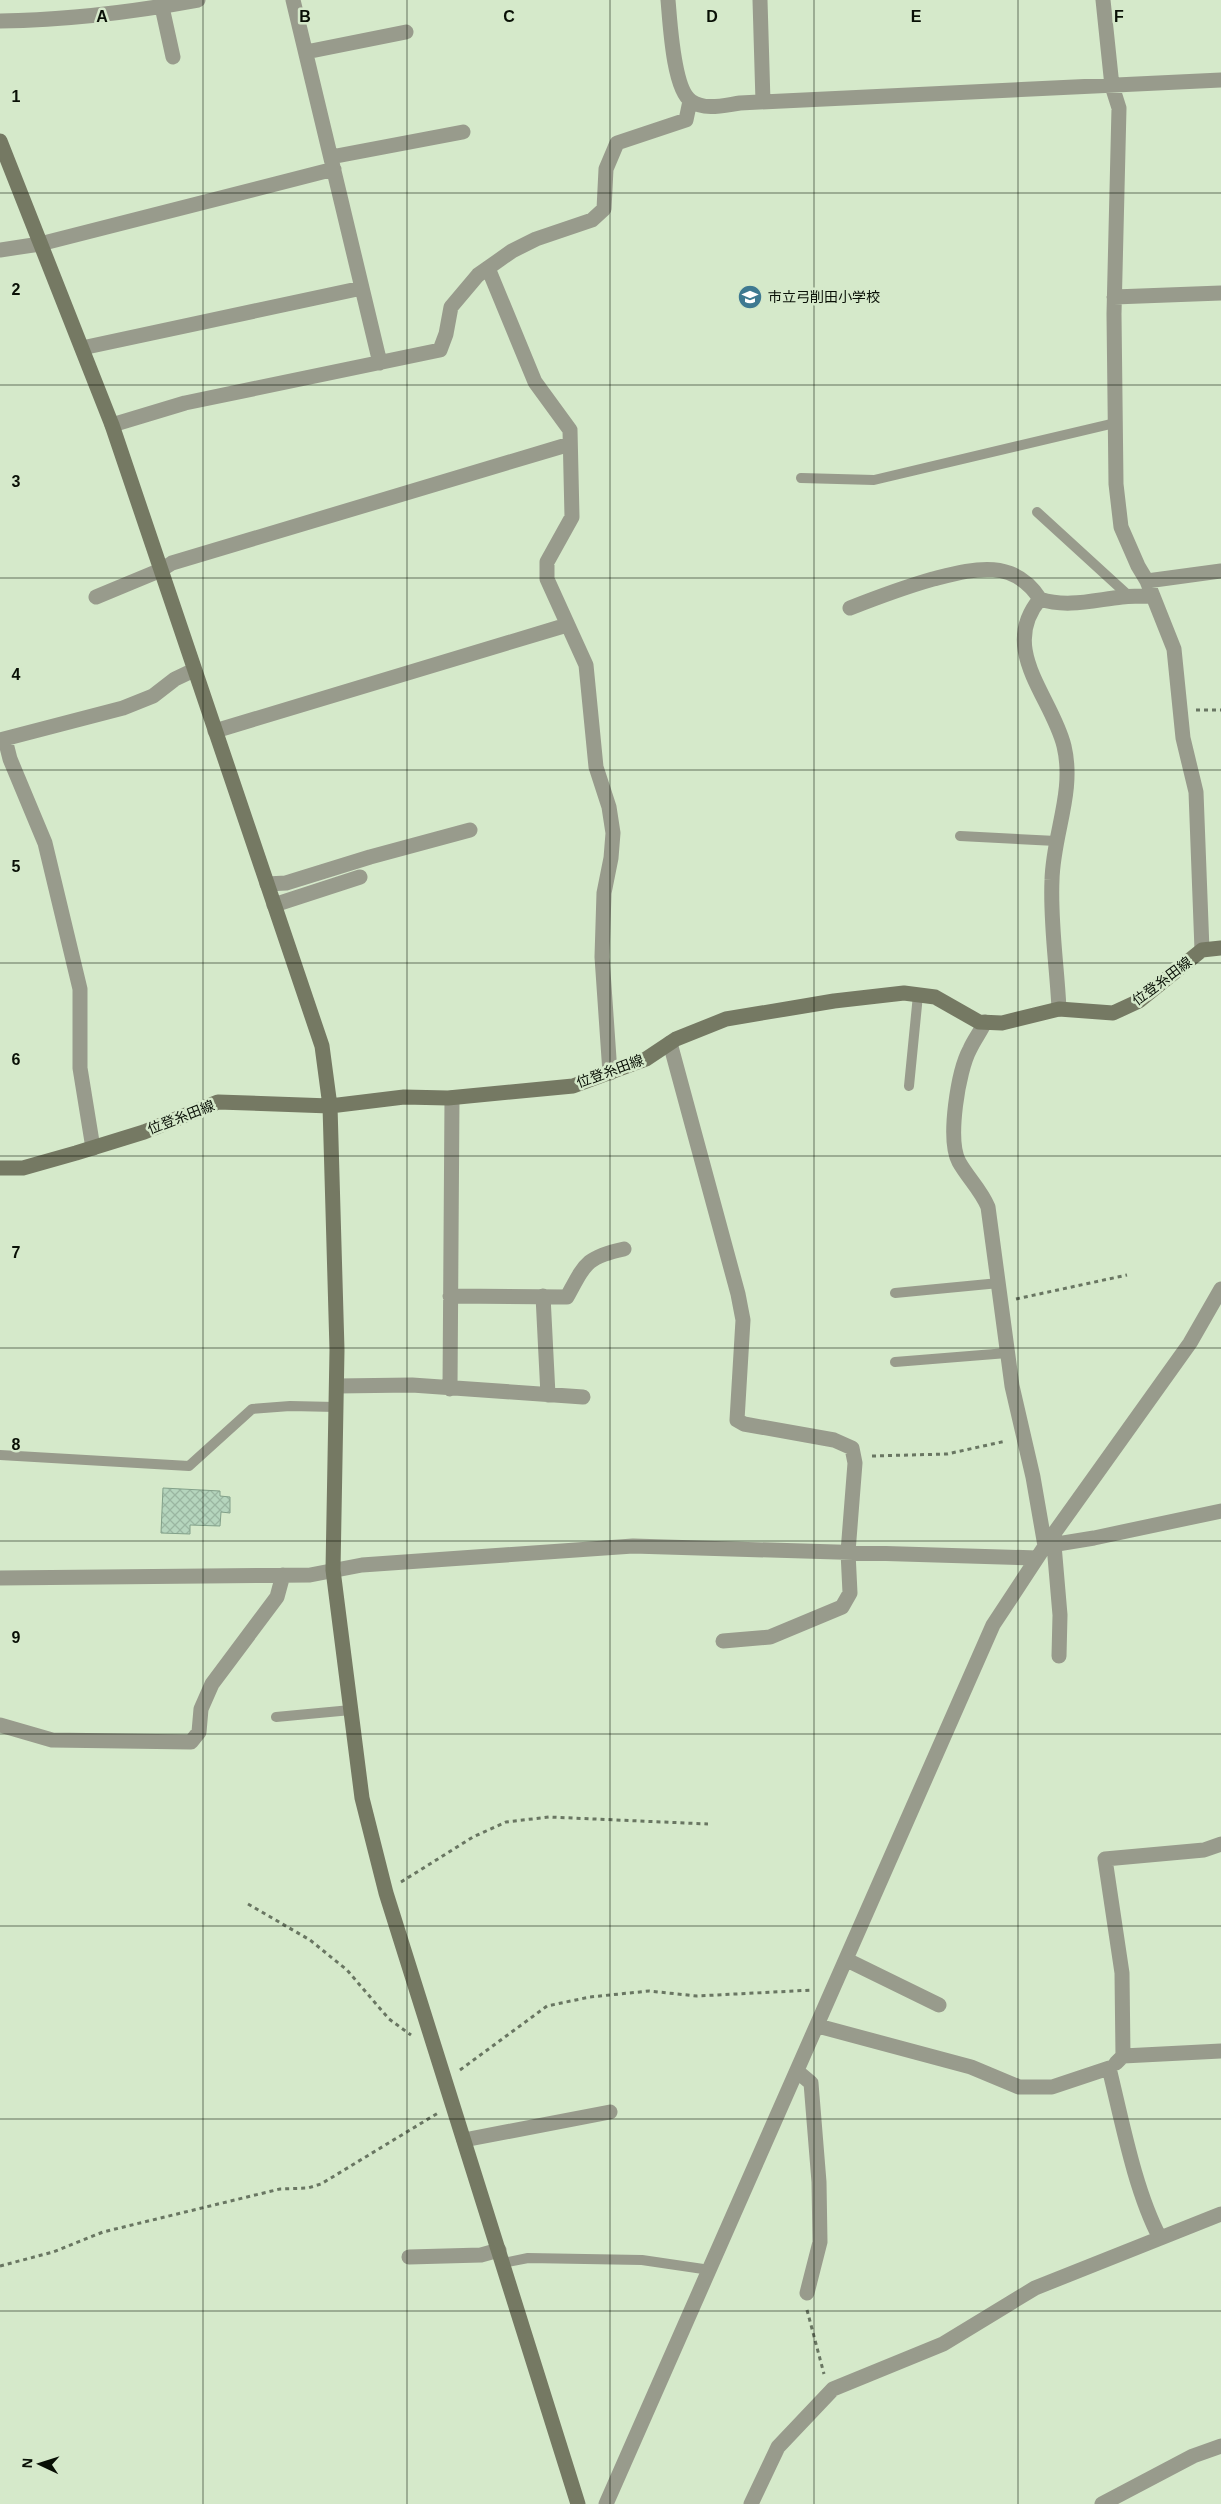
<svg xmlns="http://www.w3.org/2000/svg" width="1221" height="2504" font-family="Helvetica,'Noto Sans JP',sans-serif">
<defs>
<pattern id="building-cross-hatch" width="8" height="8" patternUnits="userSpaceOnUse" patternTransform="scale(1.25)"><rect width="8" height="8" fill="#b5d5bd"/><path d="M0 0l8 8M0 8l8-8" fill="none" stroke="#9ab6a1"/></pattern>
</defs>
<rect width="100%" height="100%" fill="#d5e9ca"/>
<path fill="url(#building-cross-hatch)" stroke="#82a089" d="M163,1488l57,3v5l10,1v16l-9,-1 -1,14 -30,-1v9l-29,-1z"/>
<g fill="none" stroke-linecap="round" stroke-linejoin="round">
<path stroke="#697662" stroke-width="3" stroke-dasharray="4 4" stroke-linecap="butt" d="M1196,710h25
M1016,1299l111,-24
M872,1456l75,-2 59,-13
M401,1882l72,-45 33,-15 43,-5 159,7
M248,1904l62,36 37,30 42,49 22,16
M460,2070l87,-64 43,-9 59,-6 48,5 116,-6
M0,2266l53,-14 50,-20 177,-43 28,-1 13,-4 117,-71
M807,2310l17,64"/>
<path stroke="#989b8c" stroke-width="10" d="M801,478l73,2 241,-57
M1037,512l93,85
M960,836l96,5
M909,1086l9,-91
M895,1293l104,-10
M895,1362l112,-9
M0,1455l189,11 63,-57 38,-3 46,1
M276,1717l75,-7
M503,2263l25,-5 114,2 68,10"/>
<path stroke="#989b8c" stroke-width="15" d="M293,0l87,363
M668,0c2,21 5,89 23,101 14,10 34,4 49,2l481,-23
M760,0l3,102
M1103,0l9,86 7,22 -5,206 2,170 5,43 17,39 9,15 27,68 9,89 13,54 6,158
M162,7l11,50
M0,21c66,-1 133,-9 198,-21
M306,52l100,-20
M331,157l132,-25
M0,250l40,-6 294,-75
M488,268l47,114 35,48 2,87 -25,45v17l39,86 10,102 13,40 4,26 -2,25 -7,35 -2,64 8,116
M1114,297l107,-4
M82,348l280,-60
M112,425l73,-22 255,-53 6,-16 5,-27 27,-32 34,-24 24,-12 56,-19 12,-11 2,-40 11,-26 69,-23 4,-19
M1147,581l74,-10
M96,597l65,-27 11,-7 398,-119
M850,608c28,-11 55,-21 83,-29 40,-10 80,-22 107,20
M215,731l352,-106
M5,739l5,20 35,84 35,146v79l13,80
M0,740l123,-32 30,-12 22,-17 19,-9
M267,884l19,-1 84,-26 100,-27
M274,905l86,-28
M1059,1009c-2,-43 -9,-86 -7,-129 1,-46 23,-88 12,-134 -12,-49 -66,-97 -24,-147 27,9 54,1 82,-2 10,-1 21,-1 31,-1
M985,1022c-4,9 -11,18 -15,27 -12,22 -23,91 -11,113 9,16 22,28 29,45l24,179 21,91 12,69
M670,1043l68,251 5,26 -6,100 7,4 90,16 18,8 3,15 -7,89 2,41 -8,14 -72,30 -47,4
M450,1296l117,1c18,-33 19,-40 57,-48
M543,1296l5,99
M337,1386l75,-1 171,12
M450,1389l2,-291
M1054,1545l6,70 -1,41
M1045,1546l49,-8 127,-27
M0,1578l310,-3 52,-10 271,-19 404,12
M0,1725l52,15 139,2 8,-10 2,-23 11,-25 65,-87 6,-22
M847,1960l92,45
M818,2026l153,41 48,20h33l57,-19c13,53 26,123 51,170
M1123,2056l-1,-83 -17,-114 99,-9 17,-6
M1116,2063l7,-7 98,-5
M798,2072l13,11 8,99 1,60 -13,51
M464,2140l146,-28
M409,2257l72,-2 18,-5
M606,2504l387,-879 52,-79 145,-203 31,-54
M751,2504l27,-57 55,-58 110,-45 92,-56 186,-74
M1102,2504l91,-48 28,-10"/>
<path stroke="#757963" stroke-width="15" d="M0,141l112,284 210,621 8,60 7,244 -4,220 29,228 24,95 192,611
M0,1168h23l53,-15 68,-21 74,-30 112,4 74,-9 44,1 125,-12 73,-27 30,-20 50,-20 108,-18 70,-8 31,4 44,25 23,1 57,-14 54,4 26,-12 63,-51 19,-2"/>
</g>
<path fill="none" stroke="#091006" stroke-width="1" stroke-opacity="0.55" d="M203,0v2504M407,0v2504M610,0v2504M814,0v2504M1018,0v2504M0,193h1221M0,385h1221M0,578h1221M0,770h1221M0,963h1221M0,1156h1221M0,1348h1221M0,1541h1221M0,1734h1221M0,1926h1221M0,2119h1221M0,2311h1221"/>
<defs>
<g id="school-disc" transform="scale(1.25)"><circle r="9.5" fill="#3e7991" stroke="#d5e9ca"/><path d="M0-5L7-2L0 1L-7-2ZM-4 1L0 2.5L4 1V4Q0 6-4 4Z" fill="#fff"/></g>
</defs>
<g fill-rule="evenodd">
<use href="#school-disc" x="750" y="297"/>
</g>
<g text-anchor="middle" stroke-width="5" stroke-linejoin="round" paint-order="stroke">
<g font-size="14" fill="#091006" stroke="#d5e9ca" text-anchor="start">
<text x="768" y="302">市立弓削田小学校</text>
</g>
<g font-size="14" fill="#091006" stroke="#d5e9ca">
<text transform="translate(1162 981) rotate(-37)" y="5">位登糸田線</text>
<text transform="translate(610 1071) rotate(-20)" y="5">位登糸田線</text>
<text transform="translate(181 1117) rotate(-21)" y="5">位登糸田線</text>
</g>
</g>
<g font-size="16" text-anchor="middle" font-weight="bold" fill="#091006" stroke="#d5e9ca" stroke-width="5" stroke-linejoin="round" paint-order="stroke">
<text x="102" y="22">A</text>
<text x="305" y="22">B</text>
<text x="509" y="22">C</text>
<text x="712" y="22">D</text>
<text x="916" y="22">E</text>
<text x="1119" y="22">F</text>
<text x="16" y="102">1</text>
<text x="16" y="295">2</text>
<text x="16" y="487">3</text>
<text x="16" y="680">4</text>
<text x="16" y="872">5</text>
<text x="16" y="1065">6</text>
<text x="16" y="1258">7</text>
<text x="16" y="1450">8</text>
<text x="16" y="1643">9</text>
</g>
<g transform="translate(40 2464) rotate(274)" stroke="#d5e9ca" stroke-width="4" paint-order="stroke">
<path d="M0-4L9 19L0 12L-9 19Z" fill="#091006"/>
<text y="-8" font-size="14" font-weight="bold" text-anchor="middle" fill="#091006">N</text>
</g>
</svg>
